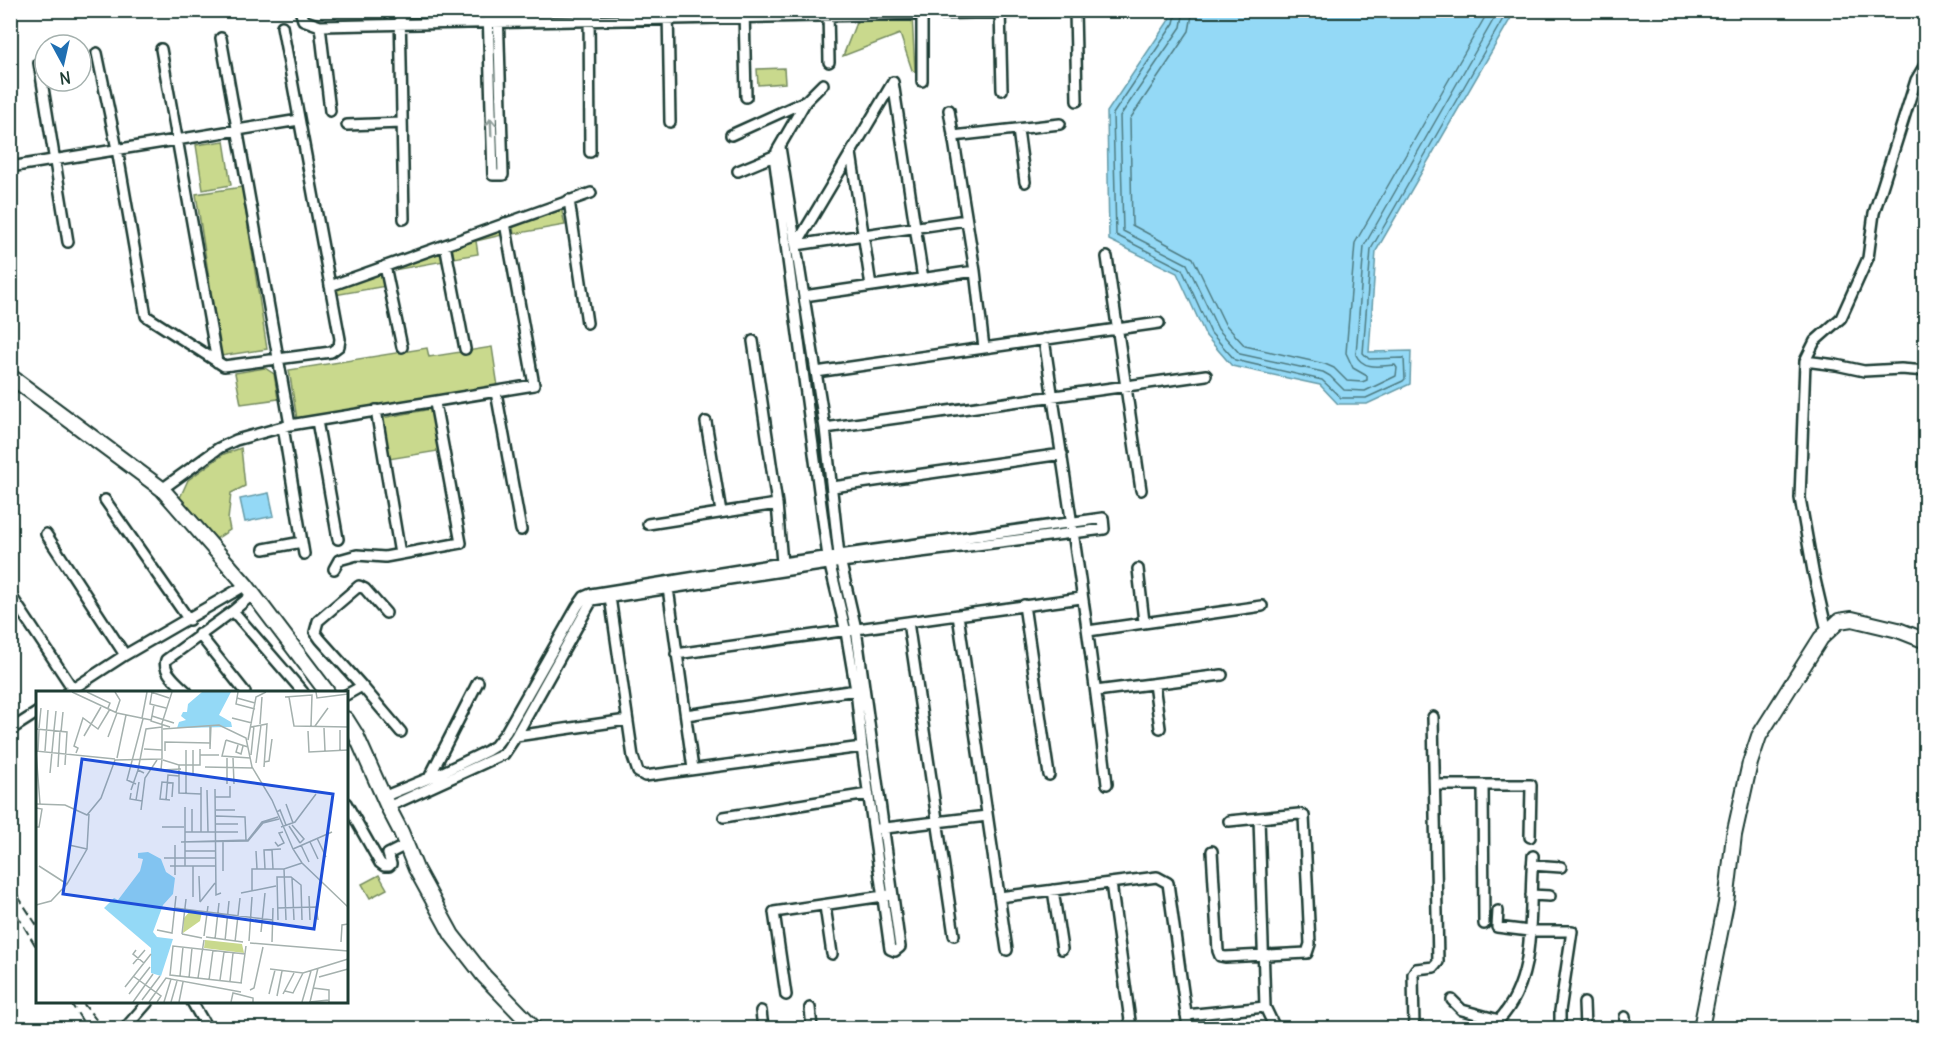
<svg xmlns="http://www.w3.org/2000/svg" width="1936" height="1039" font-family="Delius,sans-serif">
<rect width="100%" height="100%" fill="#fff"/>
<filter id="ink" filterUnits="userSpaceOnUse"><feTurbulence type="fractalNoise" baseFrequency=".0167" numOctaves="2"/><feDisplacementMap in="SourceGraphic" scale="12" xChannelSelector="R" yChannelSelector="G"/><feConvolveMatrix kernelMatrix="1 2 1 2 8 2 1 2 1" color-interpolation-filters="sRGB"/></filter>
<g filter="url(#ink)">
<path fill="#c9d98d" stroke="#748b60" stroke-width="1.5" d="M912,14l3,58 -3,-2 -12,-36 -57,22 16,-41z
M784,68l1,15 -27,2 -1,-16z
M224,141l7,44 -28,5 -7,-45z
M242,187l25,162 -46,7 -25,-162z
M561,207l4,18 -51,9 -2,-11z
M501,229l1,6 -26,6 2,13 -24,4 -2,-11z
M442,249l2,12 -50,9 -1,-3z
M382,271l4,15 -51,9 -1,-6z
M492,347l6,40 -201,32 -8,-49 138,-22 2,9z
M265,368l9,6 4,25 -37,5 -6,-31z
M431,409l7,42 -49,8 -7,-41z
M241,448l4,38 -14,7 -3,27 2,10 -14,9 -38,-37 10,-22 36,-26z
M379,875l8,14 -17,9 -8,-14z"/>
<path fill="#94d9f6" stroke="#659ba8" stroke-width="1.5" d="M1171,11h344l-139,240 -7,101 42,-1 -1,33 -43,20h-29l-18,-19 -88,-19 -26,-30 -29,-63 -68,-33 -2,-128 62,-92z
M269,493l5,23 -29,6 -5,-23z"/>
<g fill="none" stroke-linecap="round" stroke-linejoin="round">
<path stroke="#4e7b82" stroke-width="1.5" d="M1177,10l-3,13 -61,91 3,121 66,34 29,64 24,27 87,20 19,18h25l37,-17 2,-2 -1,-21 -35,1 -6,-6 8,-104 137,-239
M1184,10l-3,17 -61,89 3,115 64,33 31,65 22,25 83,18 7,4 14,14 21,1 31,-15 1,-8 -2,-3c-15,1 -32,5 -39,-10l8,-109 135,-236
M1193,10l-4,21 -59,88 2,106 61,33 32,66 20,22 80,18 9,4 13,13 15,1 5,-2v-4l-14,-8 -7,-15 9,-110 134,-233"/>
<g stroke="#1f3d34" stroke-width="14">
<path id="street" d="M300,10l3,10 17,6 10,85
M400,10l4,209
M488,10l5,165h10l-5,-165
M589,10l1,142
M668,10l2,112
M744,10l2,87
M828,10l1,52
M1000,10l2,80
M1075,10l2,91
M320,26l755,-15
M221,38l69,387
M161,49l56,313
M97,53l20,96 29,167 78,50 107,-14 8,-6 1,-7 -58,-313
M39,63l29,179
M922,81v-68
M893,82l30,197
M949,110l26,161 9,77
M347,125l55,-2
M1018,130l7,52
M731,135l75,-34
M953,136l107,-12
M777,151l29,-50 17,-17
M851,153l20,133
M10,167l289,-47
M738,171l36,-15 54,401 18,75 10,58 6,57 28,202 5,2 5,-4 -44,-318 -17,-74 -14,-127 -45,-281
M569,200l18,123
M445,245l20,104
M796,245l97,-163
M796,245l170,-25
M1107,257l34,233
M385,266l17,81
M330,286l261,-93
M804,296l171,-25
M1044,339c22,148 46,296 63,445
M753,341l24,163 5,59
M1805,361l31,4 28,6 37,-2 25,2
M816,372l343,-49
M496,392l25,138
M376,410l24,144
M317,421l21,118
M706,422l15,90
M283,427l21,127
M825,428l381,-53
M833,487l229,-33
M162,489l57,-41 17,-8 54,-15 244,-40 -29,-162
M105,500l84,120
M648,524l129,-20
M46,534l79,121
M264,549l38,-7
M334,569l5,-9 18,-5 28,2 76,-14 -26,-140
M1138,569l6,53
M668,588l25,181
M10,594l63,95
M610,597l23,160 5,15 7,4 217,-29
M1024,605l25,170
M233,611l20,-17
M958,615l49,335
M908,622l46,313
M1088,631l174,-25
M1827,631l-14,-60 -13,-73 5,-137 10,-20 26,-23 27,-60 6,-45 42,-133 10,-17
M199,634l46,58
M676,654l405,-56
M1154,684l6,44
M362,686l39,46
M1096,691l126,-16
M68,692l57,-37 121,-70
M187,692c-8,-8 -25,-20 -21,-32l67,-49 70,81
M346,695l16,-9 -42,-47 -5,-7 3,-11 41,-35 6,3 21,24
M686,715l170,-25
M10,730l28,-18
M516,736l111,-16
M429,778l49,-96
M1435,785h96l-1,52
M1483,785l1,139
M383,797l56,-23 48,-23 8,-5 11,-14 71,-125 7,-10 7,-3 191,-31 321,-45 1,11 -263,33 -249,38 -76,136 -12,18 -116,53
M346,803l34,60 4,3h5l2,-2 -3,-10 18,-9
M724,817l144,-23
M877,829l110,-13
M1212,851l6,100 2,5 5,1 82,-4 3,-9 -6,-128 -5,-2 -70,7
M1532,865l29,2
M1111,883l20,145
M1053,890l9,59
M1531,895l19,1
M999,897l158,-20 11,6 20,145
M825,906l7,48
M1498,911l-1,16 32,4h43l-12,80v17
M786,995l-12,-83 116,-17
M1452,1000l10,10 37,10 -1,8
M192,1002l15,26
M1584,1003l1,25
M1265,1007l10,21
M810,1008l2,20
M761,1011l2,17
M1186,1015l79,-8 -6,-189
M1499,1020c40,-43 29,-110 34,-164
M127,1026l21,-24
M1414,1028l-1,-54 3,-5 18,-2 4,-5 -5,-245
M1625,1028v-11"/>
</g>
<g stroke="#1f3d34" stroke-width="18">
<path id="secondary" d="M10,376l152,113 84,96 81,107
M346,719l10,16 32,72 13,25 15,37 36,66 32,41 50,52
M1701,1028l25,-125 8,-68 16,-72 9,-27 62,-98 18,-17 13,-2 46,11 28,11"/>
</g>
<use href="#street" stroke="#fff" stroke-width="9"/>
<use href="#secondary" stroke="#fff" stroke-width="14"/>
<path stroke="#1f3d34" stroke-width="2" stroke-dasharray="9 4.5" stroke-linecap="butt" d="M10,884l28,43
M10,903l28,47
M70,1002l17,26
M82,1002l21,26"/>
</g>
<defs><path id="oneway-shaft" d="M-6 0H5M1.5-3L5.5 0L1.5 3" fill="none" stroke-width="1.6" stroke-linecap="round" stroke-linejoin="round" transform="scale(1.5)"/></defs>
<use stroke="#8f9e9a" href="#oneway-shaft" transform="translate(491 127) rotate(-92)"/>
</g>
<g transform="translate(36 691)">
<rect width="312" height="312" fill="#fff"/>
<path d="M154,220l12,1 -2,9 -17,12 1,-15zM169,249l37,4 2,9 -40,-5z" fill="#c9d98d"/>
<path d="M166,1h29l-12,23 12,7 1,5 -55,1 2,-6 7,-2 -5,-4 2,-4h4l1,-8zM112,161l13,7 5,13 9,6 -2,16 -10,11 -10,27 4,5 16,2 -12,37 -10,-3v-25l-47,-40 10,-10 4,2 22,-29 3,-12 -5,-1v-5z" fill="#94d9f6"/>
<path fill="none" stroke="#a5b1ae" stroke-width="1.5" d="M36,1l45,21 34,7M51,1l23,11 -2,5M79,1l5,8 -4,12M115,1l18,6M116,1l-2,12 16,4M202,1l-2,12 19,5M280,1l1,6 31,-4M249,6l27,-2 -1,31M253,6l5,29 54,1M201,7l18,5M118,14l-3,16 19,6M116,25l22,7M106,27l5,-26M196,27l20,5M224,33l2,-27M174,34v24l1,-24M279,35l13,-18M215,36l16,-3 -3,43M3,37l2,-20M288,37l1,23M0,38l31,3 -2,33M127,38l56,-4 27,13 6,29 20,33 21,49 9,14 46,44M18,39l2,-19M304,39v21M272,40l1,21 39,-2M25,41l2,-20M48,45l17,-29M72,46l9,-24M190,49l-4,16 28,2M190,49l22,7M212,49l8,-43 10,-5M202,54l-2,7 5,2 2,-8M108,58l18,1M157,59v25M2,60l1,-21M9,60l3,-41M129,60v-9l45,1M40,62l2,-5 -4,-2 9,-28 15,11 12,-20M164,64h19M215,64l3,-29M81,67l9,-43M191,67v26M197,67l1,26M126,68l-1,11 20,-1M127,69l16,5v28l22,1M228,71l5,-1 3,-22M220,72l5,-38M143,74h21v-16M22,76l2,-36M169,76l48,1M14,82l4,-42M108,82l-6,-3 8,-41 16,-2M100,93l-9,-4 16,-61M165,96v45M95,99l7,-20M171,99l1,42M95,102l-1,6 12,2M150,103v-44M179,106h15v-11M100,109l3,-18M130,109l2,-25 11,1M134,109l-10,-1 2,-17 11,1 -1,14M0,113l29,1 22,10 14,-17 14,-38 47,-1v-36l10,-31M4,113l-4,-53 79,8M250,113l7,19M149,116v59M0,117l6,1 -3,18h-3M156,118v23M105,119l4,-32 12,-18M180,119h19M241,121l3,-2 6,15M180,125l29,1 1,23M242,126l-16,5 -14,18 -67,2 67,-1 15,-18 16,-4M180,133h22M256,134l12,14 -4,4M253,135l11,17M126,136h22M245,136l14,-5 21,-28M149,141h53M281,147l9,19M239,151l3,4 6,-3 -5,-10 4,-1M274,151l8,17M33,154l18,4M139,154v30M265,154l8,17M257,158l39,-17M236,159l1,19M149,160h30M220,160l1,18M128,167h51M3,175l28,18M134,175h45M157,175v31M229,178l-1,-19 17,-1M248,178l2,51M187,180v-29M163,185l1,26M256,187l2,42M216,200v-22h32l18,-6M205,202l35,-7M180,205l-1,-107 1,106 5,-2M273,205l1,24M164,211l15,-19M0,214l15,-4 16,-17 20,-35 2,-35M139,217l98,12M241,217l39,-1 2,13M242,229l-1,-43h14l10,8 1,35M121,239l15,3 4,-37M225,241l4,-39M146,243l4,-35M146,243l20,4M168,245l4,-30M170,246l37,5M179,248l4,-36M189,250l4,-40M213,250l3,-44M199,251l5,-44M236,251l1,-34M305,251l1,-17 6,-1M214,252l98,8M100,259l-3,4 11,9M97,273l12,-14M234,278l33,4 45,-14M97,285l28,20 -4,6M144,285l3,-29M283,286l29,-8M153,287l3,-30M162,287l6,-38M173,289l4,-30M184,289l4,-28M194,290l3,-28M205,292l5,-37M206,292l-72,-8 3,-29 72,8M89,296l26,-33M277,297l16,2v12M214,299l4,-2 9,-41M249,300l8,2 10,-20M93,303l21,-27M233,303l6,-24M247,303l11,-21M241,305l5,-25M106,309l18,-24M97,311l20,-28M113,311l17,-24 5,1M128,311l7,-23 70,13M135,311l6,-21M143,311l4,-20M195,311l2,-9 20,5v4M266,311l9,-31M273,311l20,-2M274,311l8,-34"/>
<path fill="#1d4ed8" fill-opacity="0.15" stroke="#1d4ed8" stroke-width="3" d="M46,68l251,35 -19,135 -251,-35z"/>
<rect width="312" height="312" fill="none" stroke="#1f3d34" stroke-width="3"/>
</g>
<rect width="1936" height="1039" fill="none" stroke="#fff" stroke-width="36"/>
<rect x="18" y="18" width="1900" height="1003" fill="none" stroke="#1f3d34" stroke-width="2" filter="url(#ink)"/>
<g transform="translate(63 63) rotate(172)"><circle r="28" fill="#ffffff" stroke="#a5b1ae" stroke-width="1.5"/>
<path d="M0-4.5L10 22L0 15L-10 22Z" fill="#1f6fb2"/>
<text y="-9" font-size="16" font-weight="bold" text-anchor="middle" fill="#1f3d34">N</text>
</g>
</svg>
